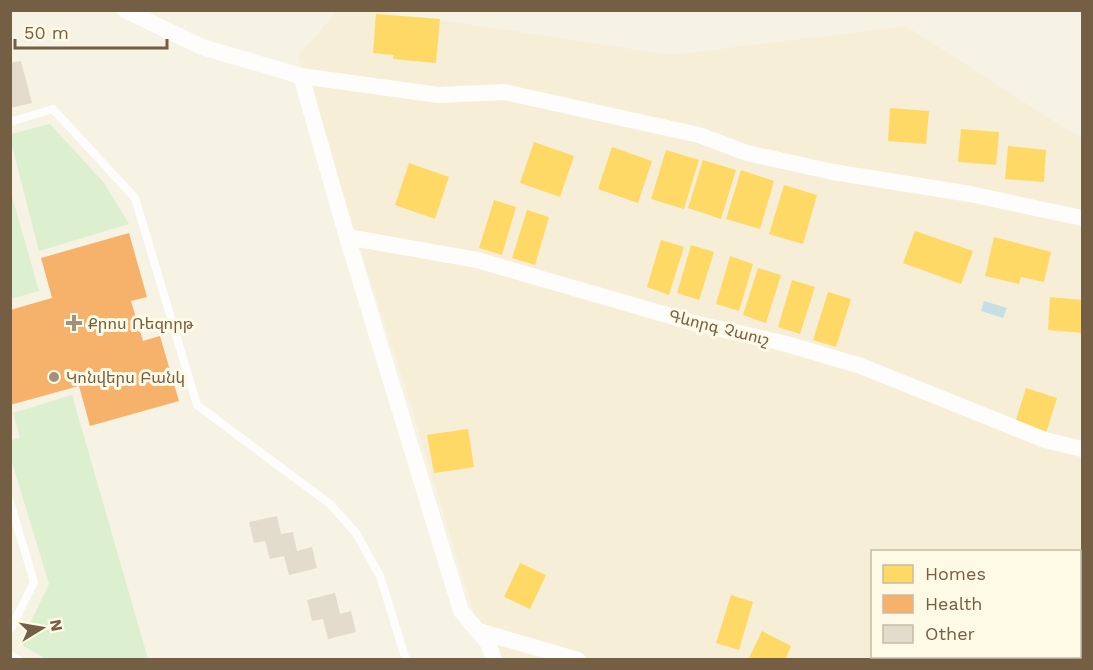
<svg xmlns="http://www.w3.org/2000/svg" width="1093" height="670" font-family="'Work Sans','Noto Sans Armenian',sans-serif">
<rect width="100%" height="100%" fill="#f6f3e5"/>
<path fill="#f6eed7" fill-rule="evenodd" d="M337,11h42l293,44 234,-29 176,113v520h-597l-13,-51 -66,-218 -108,-334zM872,552h208v104h-208z"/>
<path fill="#dcefce" d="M50,124l54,59 25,41 -90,27 -28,-109v-8z
M10,189l29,102 -28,8h-1z
M72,395l76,264h-102l-26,-15 29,-60 -38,-125v-18l9,-4 -7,-24z"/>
<path fill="#c6dfe7" d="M984,301l23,7 -4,10 -22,-7z"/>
<path fill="#ffd966" d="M376,14l64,5 -4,44 -43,-4 1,-4 -21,-2z
M890,108l39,3 -3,33 -38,-3z
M961,129l38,3 -3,33 -38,-3z
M534,142l40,14 -14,41 -40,-14z
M1008,146l38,4 -2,32 -39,-3z
M612,147l40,14 -14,42 -40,-14z
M666,150l33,10 -15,49 -33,-10z
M703,160l33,10 -15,49 -33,-11z
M409,163l40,14 -14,42 -40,-14z
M741,170l33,11 -14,48 -34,-10z
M784,185l33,10 -14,49 -34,-10z
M494,200l22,7 -14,48 -23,-7z
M527,210l22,7 -14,48 -23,-7z
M915,231l58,20 -12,33 -58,-21z
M994,237l57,15 -7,30 -23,-5 -2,7 -34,-8z
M661,240l23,7 -15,48 -22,-8z
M691,245l23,7 -15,48 -22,-7z
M730,256l23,8 -14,47 -23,-7z
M758,268l23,7 -15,48 -23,-8z
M792,280l23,7 -15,47 -22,-7z
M828,292l23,7 -15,48 -23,-7z
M1050,297l32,3v33l-34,-3z
M1026,388l31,10 -11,35 -31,-10z
M468,429l6,38 -40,6 -7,-38z
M520,563l26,12 -16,34 -26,-12z
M731,595l22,7 -14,48 -23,-7z
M762,631l29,15 -6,14h-37z"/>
<path fill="#f6b26b" d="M129,233l18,64 -16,4 12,40 17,-5 19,65 -89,25 -11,-40 -69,19v-95l42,-12 -11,-40z"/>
<path fill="#e3dbcc" d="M21,61l11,42 -22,5v-45z
M277,516l4,18 12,-2 4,19 15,-4 5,21 -28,7 -5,-19 -14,3 -5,-18 -11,2 -5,-21z
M335,593l5,21 11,-3 5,21 -28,7 -5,-20 -11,2 -5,-21z"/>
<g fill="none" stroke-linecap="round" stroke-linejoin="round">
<path stroke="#fefdfb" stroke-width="8" d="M10,122l43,-13 82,89 62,207 133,99 26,29 24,43 26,84
M10,502l24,80 -24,48
M10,655l9,5"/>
<path stroke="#fefdfb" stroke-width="16" d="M125,10l77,37 99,29 138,19 65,-3 195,43 48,18 86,19 137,22 112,24
M301,76l46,161 114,374 27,32 6,17
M347,237l130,23 221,64 85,19 78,23 184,74 37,9
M479,631l99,29"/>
</g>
<g fill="#a2927c" stroke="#fffae5" stroke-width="2">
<path d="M71 314h6v6h6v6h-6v6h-6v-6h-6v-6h6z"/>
<circle cx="54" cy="377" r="6"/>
</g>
<g text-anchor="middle" stroke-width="6" stroke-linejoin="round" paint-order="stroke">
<g font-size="16" fill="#745e44" stroke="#fffae5" text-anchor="start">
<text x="88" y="329">Քրոս Ռեզորթ</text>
<text x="66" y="383">Կոնվերս Բանկ</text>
</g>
<g font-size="16" fill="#745e44" stroke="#fffae5">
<text transform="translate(719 327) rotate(14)" y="6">Գևորգ Չաուշ</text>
</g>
</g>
<rect width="1093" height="670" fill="none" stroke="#745e44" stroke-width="24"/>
<rect x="871" y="550" width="210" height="108" fill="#fffae5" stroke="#c7bca5" stroke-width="1.5"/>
<rect x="883" y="565" width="30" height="18" fill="#ffd966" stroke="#c7bca5" stroke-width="1.5"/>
<text x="925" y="580" font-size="18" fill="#745e44">Homes</text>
<rect x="883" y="595" width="30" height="18" fill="#f6b26b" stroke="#c7bca5" stroke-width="1.5"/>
<text x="925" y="610" font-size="18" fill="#745e44">Health</text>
<rect x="883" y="625" width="30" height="18" fill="#e3dbcc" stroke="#c7bca5" stroke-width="1.5"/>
<text x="925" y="640" font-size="18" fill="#745e44">Other</text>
<g transform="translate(42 628) rotate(79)" stroke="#fffae5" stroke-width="4.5" paint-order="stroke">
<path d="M0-4.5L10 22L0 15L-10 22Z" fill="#745e44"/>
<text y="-9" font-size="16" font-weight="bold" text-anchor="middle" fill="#745e44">N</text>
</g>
<path d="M15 39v9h152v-9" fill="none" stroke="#745e44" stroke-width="3"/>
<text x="24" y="39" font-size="18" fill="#745e44" stroke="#fffae5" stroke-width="4.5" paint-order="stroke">50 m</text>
</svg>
